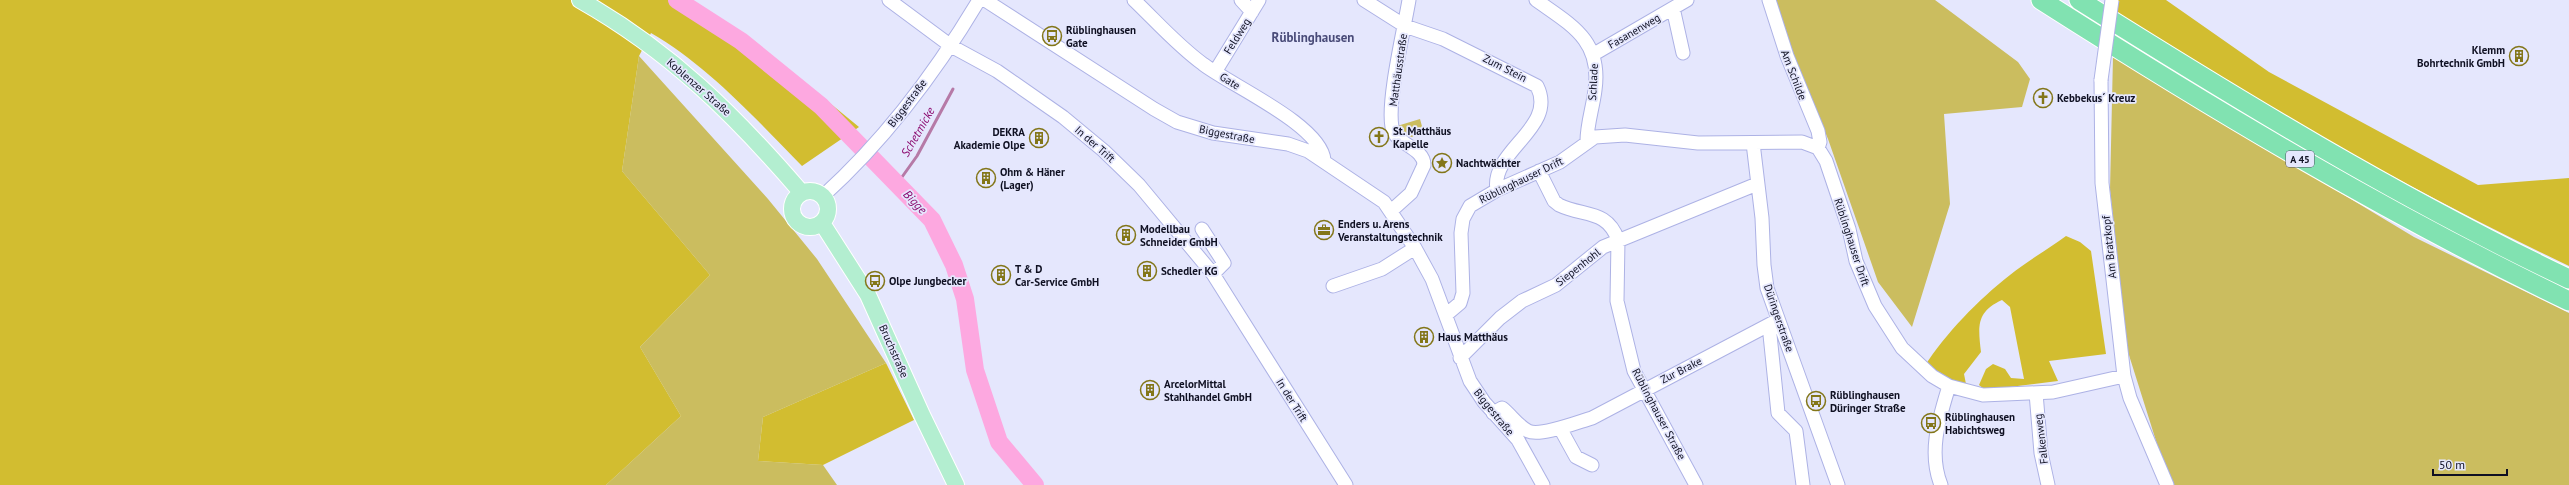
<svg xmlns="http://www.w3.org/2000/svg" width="2569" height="485" font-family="'PT Sans',sans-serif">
<rect width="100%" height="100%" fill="#e5e7fd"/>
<path fill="#cbbd5f" d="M1770,0h165l83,62 12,17 -8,28 -78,7 6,90 -38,123 -34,-45 -50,-143z
M639,56l129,143 49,60 69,104 -123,54 -5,44 65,4 14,20h-231l75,-69 -41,-69 70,-72 -88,-104z
M2113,56l301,181 155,76v172h-396l-10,-22 -35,-111 -18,-162z
M1420,119l3,11 -11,7 -10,-2 -5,-9z"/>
<path fill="#d2bd30" d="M0,0h690l64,41 105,86 -57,39c-45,-46 -95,-101 -151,-133l-12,23 -17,115 88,104 -70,72 41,69 -75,69h-606z
M2117,0h49l103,72 209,113 91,-7v88c-156,-75 -309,-160 -454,-253z
M2066,236l14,6 11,9 15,103 -57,7 9,20 -73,9 -6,-5 7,-16 7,-5 12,5 6,9 13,1 -14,-72 -8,-7c-26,12 -24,26 -21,52l-17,22 2,10 -13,1 -29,-18c22,-34 54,-67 86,-92 17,-14 37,-25 56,-39z
M886,363l28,57 -91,45 -65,-4 5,-44z"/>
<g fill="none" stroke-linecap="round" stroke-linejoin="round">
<path stroke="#b67aa7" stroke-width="3" d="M897,184l20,-28 36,-67"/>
<path stroke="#fda8e0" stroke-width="18" d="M677,0l64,41 80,65 111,114 22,45 11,34 10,71 24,72 36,43"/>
<g stroke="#adb2e5" stroke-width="15">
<path id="minor" d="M889,0l62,46 46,25 66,46 41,34 35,34 74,89 133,211
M985,0l169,109 23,13 36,11 75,11 20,7 76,51 31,46 17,31 38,102 14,21 34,38 25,45
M1134,0c22,21 44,46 69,64 27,21 118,61 121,96
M1241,0l11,12
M1364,0l41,26 38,13 94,47c21,42 -47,64 -40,104
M1536,0c35,25 66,40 59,90 -2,17 -8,34 -8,51
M1769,0l18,56 31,75 2,11 -2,6
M1673,8l10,45
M1594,54l93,-54
M1215,72l44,-72
M2101,80l1,103 22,193 6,22 37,87
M1753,143l9,75 2,47 3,23 71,197
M1539,171l15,30 5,4c25,12 48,4 59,35l-1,61 17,70 62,114
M823,196c62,-56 113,-124 156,-196
M1391,211l20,-18 13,-28c0,-18 -29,-20 -32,-38 -5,-27 12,-97 17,-127
M1202,229l22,34 -11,11
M1333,286l49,-17 33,-21
M1447,314l13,-11 3,-10 -2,-60 2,-14 7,-13 27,-16 63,-28 35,-25 30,-2 73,8 104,-1 16,6 8,13 23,68 7,32 19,45 27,42 30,28 17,10 34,9 70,-3 71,-16
M1769,325l9,88 18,18 7,54
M1460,358l40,-40 22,-17 34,-16 47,-38 154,-63
M2036,393l5,60 7,32
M1493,413l9,-5c9,7 16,18 26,23 12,6 50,-9 64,-13l186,-98
M1560,428l16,29 16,8
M1941,485c-13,-33 -2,-66 8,-99"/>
</g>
<g stroke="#fff" stroke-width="18">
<path id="major" d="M580,0c90,51 154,114 221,192
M792 209a18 18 0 1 1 36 0a18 18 0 1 1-36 0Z
M822,223l46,72 54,120 34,70"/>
</g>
<g stroke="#fff" stroke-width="21">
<path id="highway" d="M2041,0c171,109 345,213 528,301
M2079,0c159,100 320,198 490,279"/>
</g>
<use href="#minor" stroke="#fff" stroke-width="13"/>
<use href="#major" stroke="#b3eed0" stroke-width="16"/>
<use href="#highway" stroke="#81e2b1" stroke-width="19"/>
<g stroke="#adb2e5" stroke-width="15" stroke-linecap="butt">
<path id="minor-bridge" d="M2101,80l11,-80"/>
</g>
<use href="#minor-bridge" stroke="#fff" stroke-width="13"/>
</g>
<defs>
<g id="bus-ring" transform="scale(1)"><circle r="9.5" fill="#e5e7fd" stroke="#837619" stroke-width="1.5"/><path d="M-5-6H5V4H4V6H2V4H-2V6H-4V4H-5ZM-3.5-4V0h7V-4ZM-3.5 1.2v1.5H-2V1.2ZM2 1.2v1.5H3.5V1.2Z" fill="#837619"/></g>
<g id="building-ring" transform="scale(1)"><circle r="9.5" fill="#e5e7fd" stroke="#837619" stroke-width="1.5"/><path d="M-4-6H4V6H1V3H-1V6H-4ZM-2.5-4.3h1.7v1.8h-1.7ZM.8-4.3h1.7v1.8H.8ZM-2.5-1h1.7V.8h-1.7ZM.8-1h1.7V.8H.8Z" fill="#837619"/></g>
<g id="church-ring" transform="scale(1)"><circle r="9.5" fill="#e5e7fd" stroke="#837619" stroke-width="1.5"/><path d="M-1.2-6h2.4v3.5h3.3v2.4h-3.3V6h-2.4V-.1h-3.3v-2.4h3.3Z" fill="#837619"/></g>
<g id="sight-ring" transform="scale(1)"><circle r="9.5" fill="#e5e7fd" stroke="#837619" stroke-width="1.5"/><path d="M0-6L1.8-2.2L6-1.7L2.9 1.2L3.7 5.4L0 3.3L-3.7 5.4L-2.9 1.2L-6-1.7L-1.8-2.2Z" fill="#837619"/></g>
<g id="office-ring" transform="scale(1)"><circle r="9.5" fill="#e5e7fd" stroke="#837619" stroke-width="1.5"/><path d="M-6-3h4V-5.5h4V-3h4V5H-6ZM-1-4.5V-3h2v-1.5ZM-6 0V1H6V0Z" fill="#837619"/></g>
</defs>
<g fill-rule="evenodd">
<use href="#bus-ring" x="1052" y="36"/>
<use href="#building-ring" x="2519" y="56"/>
<use href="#church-ring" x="2043" y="98"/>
<use href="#church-ring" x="1379" y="137"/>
<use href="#building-ring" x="1039" y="138"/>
<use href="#sight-ring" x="1442" y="163"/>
<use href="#building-ring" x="986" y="178"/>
<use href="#office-ring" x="1324" y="230"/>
<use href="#building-ring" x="1126" y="235"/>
<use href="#building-ring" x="1147" y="271"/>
<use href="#building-ring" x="1001" y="275"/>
<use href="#bus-ring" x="875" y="281"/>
<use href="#building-ring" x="1424" y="337"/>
<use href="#building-ring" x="1150" y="390"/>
<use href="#bus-ring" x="1816" y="401"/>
<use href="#bus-ring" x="1931" y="423"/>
</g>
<g text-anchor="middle" stroke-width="3.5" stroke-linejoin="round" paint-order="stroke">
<rect fill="#e5e7fd" stroke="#4f5064" stroke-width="1" x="2286" y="151" width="28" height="16" rx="3"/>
<g font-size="10" font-weight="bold" fill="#0f1022">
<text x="2300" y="163">A 45</text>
</g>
<g font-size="11" font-weight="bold" fill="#0f1022" stroke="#e5e7fd" text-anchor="start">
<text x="1066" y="34">Rüblinghausen<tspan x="1066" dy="13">Gate</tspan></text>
<text x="2505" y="54" text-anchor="end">Klemm<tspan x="2505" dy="13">Bohrtechnik GmbH</tspan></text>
<text x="2057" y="102">Kebbekus´ Kreuz</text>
<text x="1393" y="135">St. Matthäus<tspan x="1393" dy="13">Kapelle</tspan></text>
<text x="1025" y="136" text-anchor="end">DEKRA<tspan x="1025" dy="13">Akademie Olpe</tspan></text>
<text x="1456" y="167">Nachtwächter</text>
<text x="1000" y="176">Ohm &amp; Häner<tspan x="1000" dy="13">(Lager)</tspan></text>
<text x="1338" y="228">Enders u. Arens<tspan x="1338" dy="13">Veranstaltungstechnik</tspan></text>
<text x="1140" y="233">Modellbau<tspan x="1140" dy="13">Schneider GmbH</tspan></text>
<text x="1015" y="273">T &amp; D<tspan x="1015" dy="13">Car-Service GmbH</tspan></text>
<text x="1161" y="275">Schedler KG</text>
<text x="889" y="285">Olpe Jungbecker</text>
<text x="1438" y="341">Haus Matthäus</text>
<text x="1164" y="388">ArcelorMittal<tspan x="1164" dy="13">Stahlhandel GmbH</tspan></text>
<text x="1830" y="399">Rüblinghausen<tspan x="1830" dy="13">Düringer Straße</tspan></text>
<text x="1945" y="421">Rüblinghausen<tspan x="1945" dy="13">Habichtsweg</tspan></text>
</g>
<g font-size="11" fill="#0f1022" stroke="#e5e7fd">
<text transform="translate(1634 31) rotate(-30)" y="4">Fasanenweg</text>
<text transform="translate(1237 36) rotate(-58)" y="4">Feldweg</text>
<text transform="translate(1505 68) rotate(27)" y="4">Zum Stein</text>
<text transform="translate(1398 70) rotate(-82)" y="4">Matthäusstraße</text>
<text transform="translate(1794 75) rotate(69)" y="4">Am Schilde</text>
<text transform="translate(1230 81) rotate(32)" y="4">Gate</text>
<text transform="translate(1593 82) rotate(-87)" y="4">Schlade</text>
<text transform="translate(699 87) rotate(41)" y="4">Koblenzer Straße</text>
<text transform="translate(907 103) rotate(-53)" y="4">Biggestraße</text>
<text transform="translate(1227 134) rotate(11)" y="4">Biggestraße</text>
<text transform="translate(1095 144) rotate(41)" y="4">In der Trift</text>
<text transform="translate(1521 180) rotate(-26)" y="4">Rüblinghauser Drift</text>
<text transform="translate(1852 242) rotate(72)" y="4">Rüblinghauser Drift</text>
<text transform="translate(2109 247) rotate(-96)" y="4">Am Bratzkopf</text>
<text transform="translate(1578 267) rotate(-38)" y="4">Siepenhohl</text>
<text transform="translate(1779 318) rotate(71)" y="4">Düringerstraße</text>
<text transform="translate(894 351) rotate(66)" y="4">Bruchstraße</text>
<text transform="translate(1681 370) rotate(-27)" y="4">Zur Brake</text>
<text transform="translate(1292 400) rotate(58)" y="4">In der Trift</text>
<text transform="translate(1494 412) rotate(51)" y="4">Biggestraße</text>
<text transform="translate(1659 414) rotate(62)" y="4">Rüblinghauser Straße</text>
<text transform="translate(2041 439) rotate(-97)" y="4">Falkenweg</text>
</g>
<g font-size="12" font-style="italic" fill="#8b096e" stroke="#e5e7fd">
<text transform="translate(918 132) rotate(-60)" y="4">Schetmicke</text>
<text transform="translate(915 202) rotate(46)" y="4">Bigge</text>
</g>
<g font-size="13" font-weight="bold" fill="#494b78" stroke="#e5e7fd">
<text x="1313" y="42">Rüblinghausen</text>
</g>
</g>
<path d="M2433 469v6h74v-6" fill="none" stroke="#0f1022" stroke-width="2"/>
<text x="2439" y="469" font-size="12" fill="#0f1022" stroke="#e5e7fd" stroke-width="3" paint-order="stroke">50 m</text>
</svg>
